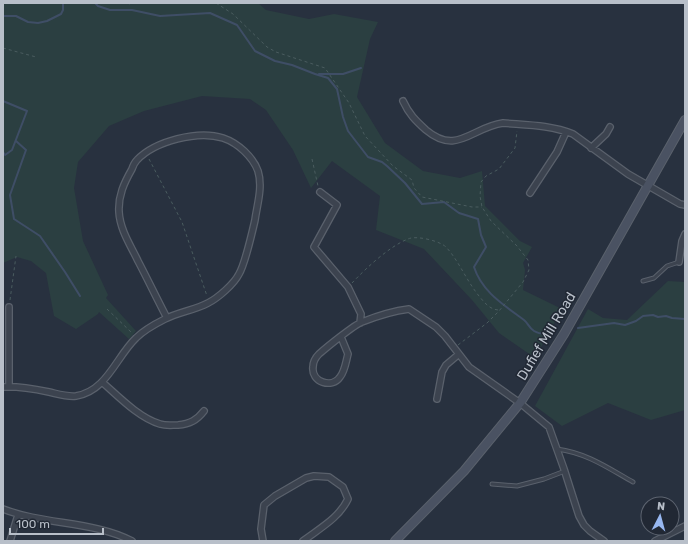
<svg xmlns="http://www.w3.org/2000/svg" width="688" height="544" font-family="Rubik,sans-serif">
<rect width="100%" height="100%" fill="#28313f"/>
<path fill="#2b3f41" d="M3,3h255l8,7 43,9 25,-5 44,8 -8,17 -13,58 28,46 38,28 37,7 22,-7 3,35 35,35 12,6 -9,16 2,7 -2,20 39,19 -27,49 -36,-25 -27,-33 -48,-51 -48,-19 4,-34 -48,-35 -21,27 -18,-38 -27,-40 -16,-11 -48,-3 -58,15 -35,15 -31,36 -4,26 9,53 25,54 -2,3 30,33 -7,8 -30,-27 -1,2 -22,15 -22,-13 -8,-43 -15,-12 -14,-4 -14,6z
M668,281l17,1v128l-34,10 -43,-17 -46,23 -27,-20 53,-97 15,9 24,2z"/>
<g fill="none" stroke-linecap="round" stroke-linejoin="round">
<path stroke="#3f4e66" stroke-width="2" d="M95,3l3,3 12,4h22l28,6 50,-3 27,12 18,26 20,10 17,4 23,9
M3,16h13l12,6 10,1 9,-2 14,-7 2,-4v-7
M315,74l13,4 9,11 6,28 5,14 20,26 14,5 5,4 18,17 17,21 22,-2 15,11 19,6 3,16 5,12 -12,20c8,25 30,38 50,53 4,3 5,8 10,11 5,3 13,3 18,2
M319,74h24l18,-6
M3,101l24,10 -15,39 -7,5 -2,-3
M16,141l10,9 -16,45 4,24 26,17 25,36 15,24
M578,328l36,-5 11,2 11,-4 7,-5 10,-1 5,2 8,-1 6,2 13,1"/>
<g stroke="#5a616c" stroke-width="5">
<path id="service" d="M643,281l11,-3 13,-12 12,-4
M557,449c30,4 51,19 76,33
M492,484l25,2 27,-7 21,-8"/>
</g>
<g stroke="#5a616c" stroke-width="8">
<path id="minor" d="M403,101c6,13 12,19 23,29 31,26 46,-3 77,-7 23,2 48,2 70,11l55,40 52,30 5,1
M591,148l15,-14 4,-7
M320,192l17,13 -23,42 34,40 13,27 -1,9
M530,193l27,-41 9,-20
M679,262l3,-21 3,-7
M9,307v80
M341,337l7,17c-2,7 -3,17 -8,23 -8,12 -29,5 -27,-10 0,-5 3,-10 6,-13 8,-7 35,-29 43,-32 15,-6 31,-11 47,-13l27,18 9,9 24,31 51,36 29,24 15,42 15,47 5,9 6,6 14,10
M102,382c16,14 37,36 58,42 6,2 12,1 18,1 12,-1 19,-5 26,-14
M3,387c15,-1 31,2 46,5 9,2 18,5 27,4 31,-5 40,-39 60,-58 8,-8 19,-14 29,-19 14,-7 30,-9 43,-16 10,-5 26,-19 31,-29 6,-10 13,-41 16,-54 2,-15 8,-33 3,-49 -5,-14 -20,-28 -35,-33 -25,-8 -68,3 -86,22 -2,2 -4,6 -5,9 -8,14 -14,27 -13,43 1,18 12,34 19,49 10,19 19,38 29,57
M437,399l5,-27 4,-7 13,-11
M3,509c41,16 91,12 129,32
M10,541l8,-26
M263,541l-2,-12 3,-24 11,-9 31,-18 8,-2 15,1 14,10 5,12c-9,19 -28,29 -45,42
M655,541l30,-15"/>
</g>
<g stroke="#5a616c" stroke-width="10">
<path id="secondary" d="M395,541l69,-70 56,-68 44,-69 121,-214"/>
</g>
<path stroke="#4a5c5f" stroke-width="1" stroke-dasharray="3 3" stroke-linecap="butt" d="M128,3l1,1 2,-1
M216,3l17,11 34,33 9,5 49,16 24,35 16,33 28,30 19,14 2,8 8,9 50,10h10
M3,48l33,9
M149,159l33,63 25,74
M312,159l6,27
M352,283c14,-15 38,-37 56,-44 8,-4 32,2 38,8 13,14 20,33 33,49 5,6 10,13 19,14
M10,300l6,-44
M107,309l25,24
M458,345l29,-22 12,-12 24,-29 6,-12 -1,-10 -11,-14 -26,-25 -9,-14 -2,-11 1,-14 5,-6 13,-7 16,-21 2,-17"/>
<use href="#service" stroke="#3c434f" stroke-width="3"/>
<use href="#minor" stroke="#3c434f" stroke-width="5.5"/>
<use href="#secondary" stroke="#4a5262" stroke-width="8"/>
</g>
<g text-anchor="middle" stroke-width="3" stroke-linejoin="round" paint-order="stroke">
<g font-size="14" fill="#b8bfc9" stroke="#212834">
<text transform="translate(546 336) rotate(-59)" y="5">Dufief Mill Road</text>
</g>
</g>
<rect width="688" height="544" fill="none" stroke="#b8bfc9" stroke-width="8"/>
<g transform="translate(660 516) rotate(6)"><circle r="19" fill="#212834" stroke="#5d6470"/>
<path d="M0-3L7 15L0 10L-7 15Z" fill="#97b7f0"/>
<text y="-6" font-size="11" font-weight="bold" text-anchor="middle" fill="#b8bfc9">N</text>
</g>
<path d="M10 528v6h93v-6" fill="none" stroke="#b8bfc9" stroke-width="2"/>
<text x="16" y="528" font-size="12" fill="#b8bfc9" stroke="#212834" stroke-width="3" paint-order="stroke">100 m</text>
</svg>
